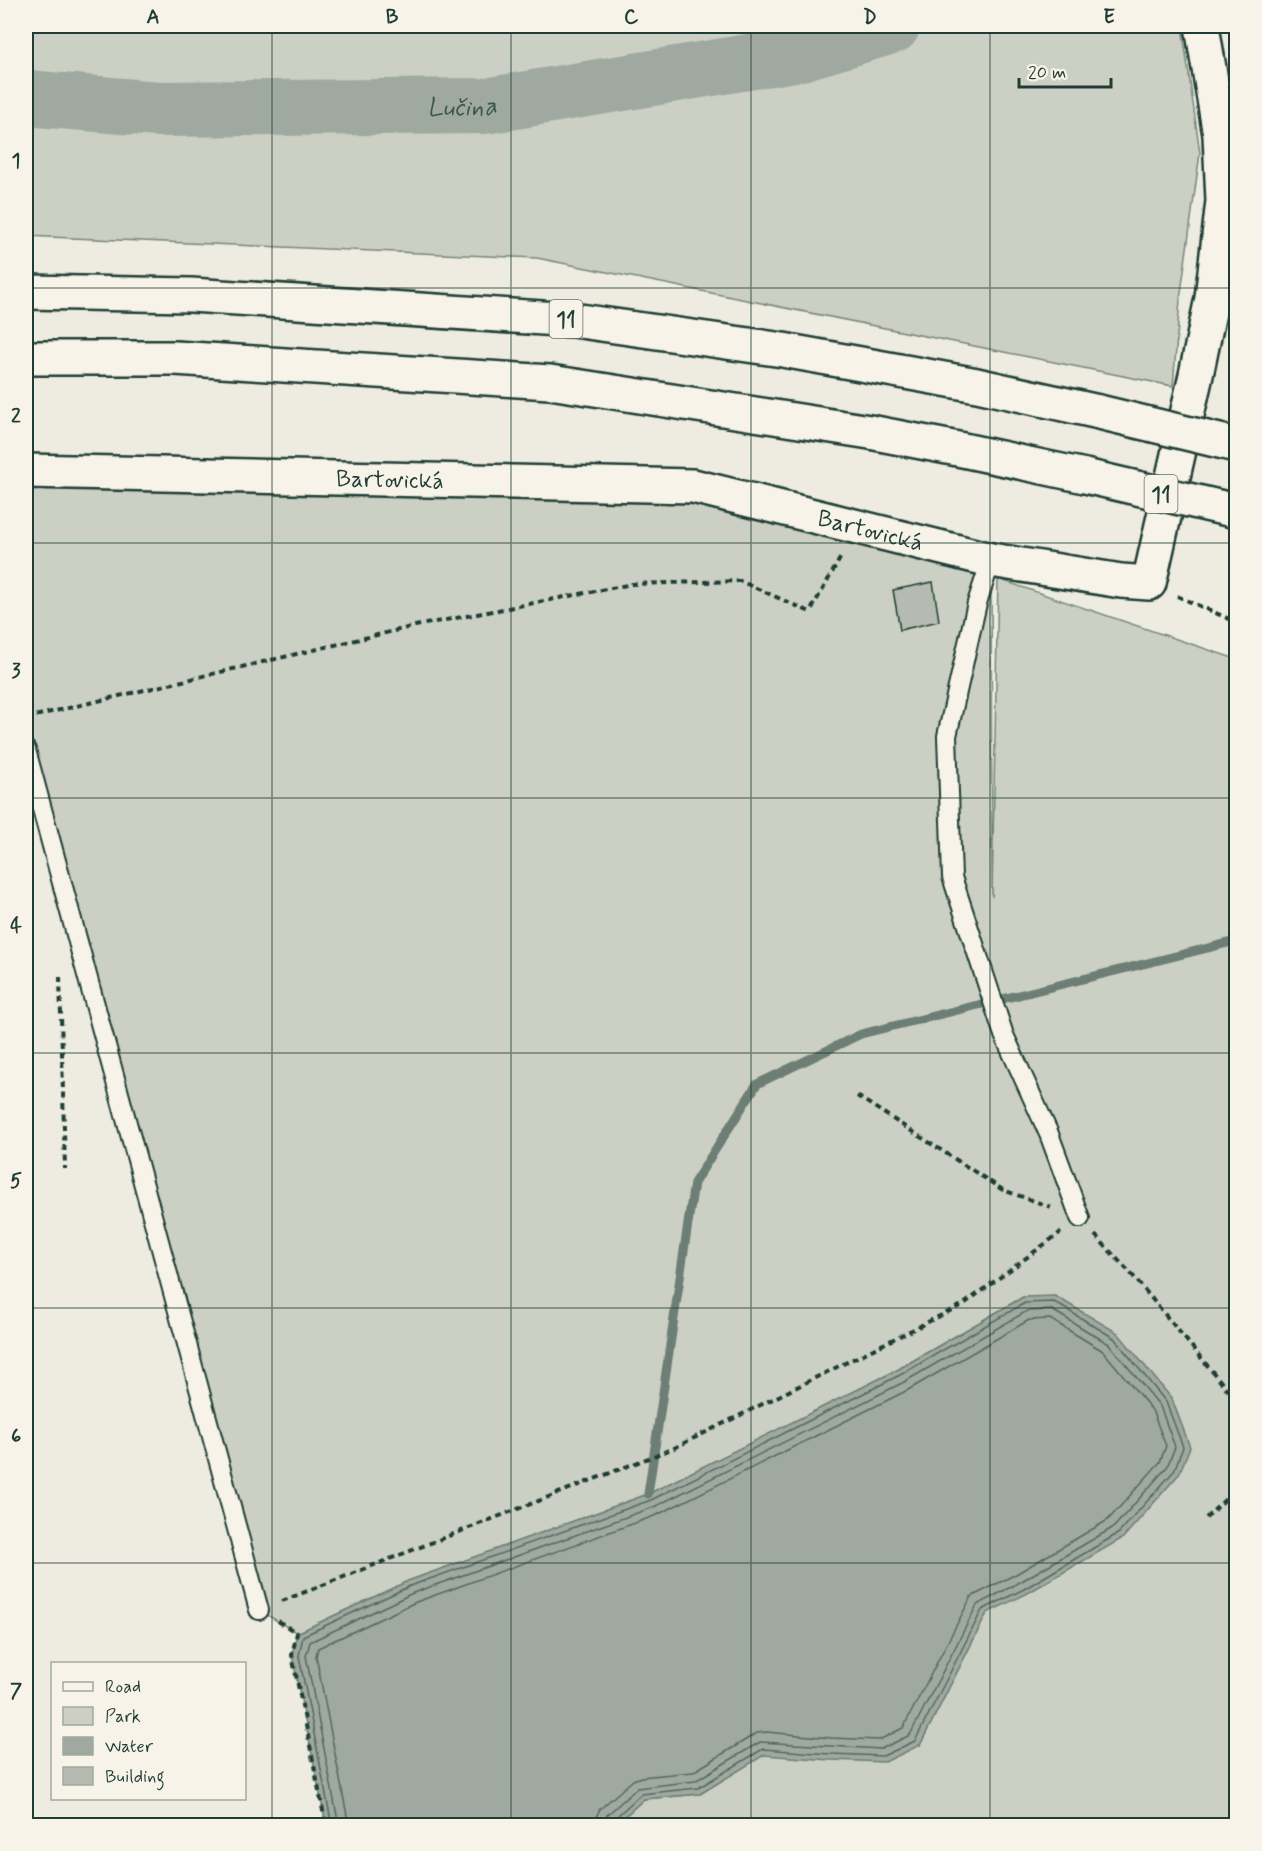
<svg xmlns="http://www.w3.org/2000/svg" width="1262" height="1851" font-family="Mynerve,sans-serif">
<rect width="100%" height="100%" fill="#eeece1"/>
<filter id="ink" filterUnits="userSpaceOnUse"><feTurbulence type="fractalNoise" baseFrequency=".0167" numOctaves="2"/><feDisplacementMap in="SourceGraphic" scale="12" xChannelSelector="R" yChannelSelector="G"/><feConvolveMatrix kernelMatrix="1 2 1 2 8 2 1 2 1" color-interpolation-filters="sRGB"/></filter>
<g filter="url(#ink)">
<path fill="#cccfc4" stroke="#76867c" stroke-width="1.5" d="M26,26h1156l18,127 -20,147 -7,86 -636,-128 -511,-22z
M1230,26h6v53z
M26,471l667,15 298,74 1,337 6,-318 238,80v1166h-621l29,-26 56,-5 64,-40 156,-9 67,-132 36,-316 -126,73 -249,124 -240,87 -111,52 -38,-23 -233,-860z"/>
<path fill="#9fa99f" stroke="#6c7e74" stroke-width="1.5" d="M1055,1296l63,37 54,66 18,48 -11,27 -56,64 -97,56 -39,19 -67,132 -35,17 -55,-2 -66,-5 -64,39 -56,5 -29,26h-289l-34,-170 5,-22 111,-52 240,-87 249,-124 126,-73z"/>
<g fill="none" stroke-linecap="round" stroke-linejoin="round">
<path stroke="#52685f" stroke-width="1.5" d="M332,1826l-33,-170 4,-20 107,-50 241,-86 249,-125 125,-72 29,-1 60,36 52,64 17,45 -9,24 -55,62 -95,56 -42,21 -67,131 -32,15 -53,-2 -67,-5 -65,39 -57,6 -27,25 -3,7
M339,1826l-33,-170 4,-14 103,-49 241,-86 250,-125 123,-71 25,-1 57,34 51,62 15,41 -8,20 -53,60 -94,55 -43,23 -67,130 -29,14 -121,-7 -65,39 -58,7 -30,27 -3,11
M349,1826l-33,-170 2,-8 98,-46 241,-87 251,-125 121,-70 21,-1 53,32 49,59 14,36 -6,16 -52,58 -92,54 -45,23 -68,131 -24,12 -48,-2 -65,-6 -9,1 -64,39 -52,5 -8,3 -33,29 -4,8 -1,9"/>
<path stroke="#6c7e74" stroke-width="9" d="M648,1494l46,-311 63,-99 104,-50 375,-93"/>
<path stroke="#9fa99f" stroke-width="56" id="s1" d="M26,98l132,11 327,-3 316,-53 91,-27"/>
</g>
<path fill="#b5bbb0" stroke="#1f3d34" stroke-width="1.5" d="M933,582l6,39 -39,9 -7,-40z"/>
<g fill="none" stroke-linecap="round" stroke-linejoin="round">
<g stroke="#1f3d34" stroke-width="22">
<path id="lane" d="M991,560l-14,43 -30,133 5,141 52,158 45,99 31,84
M26,750l233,860"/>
</g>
<g stroke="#1f3d34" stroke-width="38">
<g id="street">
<path id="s2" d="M26,471l667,15 298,74 130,21 28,2 47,-208 16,-77 11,-97 -3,-66 -18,-109"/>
</g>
</g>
<g stroke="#1f3d34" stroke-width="38">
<path id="highway" d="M26,292l165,3 382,25 210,30 194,35 122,27
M26,358h149l375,24 320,50 93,18 122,26"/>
</g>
<path stroke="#1f3d34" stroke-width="4" stroke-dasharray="6 4.5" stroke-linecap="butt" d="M1177,596l59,26
M26,718l389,-92 217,-42 108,-3 70,31 32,-57
M60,977l5,192
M857,1096l146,94 48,17
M1095,1235l38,41 103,124
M1206,1518l30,-29
M282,1601l392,-153 290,-144 97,-72
M278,1621l19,12 -5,22 34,171"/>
<use href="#lane" stroke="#f7f3e8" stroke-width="18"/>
<use href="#street" stroke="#f7f3e8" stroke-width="33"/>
<use href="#highway" stroke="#f7f3e8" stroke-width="33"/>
<g stroke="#1f3d34" stroke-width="38" stroke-linecap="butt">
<path id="highway-bridge" d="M1099,412l137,33
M1085,476l151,35"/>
</g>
<use href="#highway-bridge" stroke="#f7f3e8" stroke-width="33"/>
</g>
</g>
<path fill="none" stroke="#1f3d34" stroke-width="1.5" stroke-opacity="0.55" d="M272,26v1800M511,26v1800M751,26v1800M990,26v1800M26,288h1210M26,543h1210M26,798h1210M26,1053h1210M26,1308h1210M26,1563h1210"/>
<g text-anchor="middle" stroke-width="4.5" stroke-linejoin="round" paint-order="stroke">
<g fill="#f7f3e8" stroke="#60746a" stroke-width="1.5">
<rect x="549.5" y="300" width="33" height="38" rx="4.5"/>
<rect x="1144.5" y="475" width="33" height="38" rx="4.5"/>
</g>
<g font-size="22" font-weight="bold" fill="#1f3d34">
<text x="566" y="327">11</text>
<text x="1161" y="502">11</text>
</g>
<g font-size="24" fill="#1f3d34" stroke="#f7f3e8">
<text dy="8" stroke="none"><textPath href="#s2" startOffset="364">Bartovická</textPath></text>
<text dy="8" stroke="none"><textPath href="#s2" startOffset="850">Bartovická</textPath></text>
</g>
<g font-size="26" font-style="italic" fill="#3f584f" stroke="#f7f3e8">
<text dy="9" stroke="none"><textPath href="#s1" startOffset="436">Lučina</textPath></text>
</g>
</g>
<rect width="1262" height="1851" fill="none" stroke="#f7f3e8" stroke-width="66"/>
<rect x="51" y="1662" width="195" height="138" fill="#f7f3e8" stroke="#a1aaa0" stroke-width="1.5"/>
<rect x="63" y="1682" width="30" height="9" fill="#f7f3e8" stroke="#a1aaa0" stroke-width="1.5"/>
<text x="105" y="1692" font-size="18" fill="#1f3d34">Road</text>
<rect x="63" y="1707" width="30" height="18" fill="#cccfc4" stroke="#a1aaa0" stroke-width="1.5"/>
<text x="105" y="1722" font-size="18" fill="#1f3d34">Park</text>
<rect x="63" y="1737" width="30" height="18" fill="#9fa99f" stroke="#a1aaa0" stroke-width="1.5"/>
<text x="105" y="1752" font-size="18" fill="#1f3d34">Water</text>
<rect x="63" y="1767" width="30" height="18" fill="#b5bbb0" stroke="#a1aaa0" stroke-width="1.5"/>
<text x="105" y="1782" font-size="18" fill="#1f3d34">Building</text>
<path d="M1019 78v9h92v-9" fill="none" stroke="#1f3d34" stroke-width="3"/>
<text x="1028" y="78" font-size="18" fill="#1f3d34" stroke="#f7f3e8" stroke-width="4.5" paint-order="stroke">20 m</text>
<rect x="33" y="33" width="1196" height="1785" fill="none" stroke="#1f3d34" stroke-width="2"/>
<g font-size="20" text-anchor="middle" font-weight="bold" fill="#1f3d34">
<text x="153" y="23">A</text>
<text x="392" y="23">B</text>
<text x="631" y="23">C</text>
<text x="870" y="23">D</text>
<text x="1109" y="23">E</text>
<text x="16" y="167">1</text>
<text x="16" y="422">2</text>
<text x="16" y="677">3</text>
<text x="16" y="932">4</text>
<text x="16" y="1187">5</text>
<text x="16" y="1442">6</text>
<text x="16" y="1697">7</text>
</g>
</svg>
